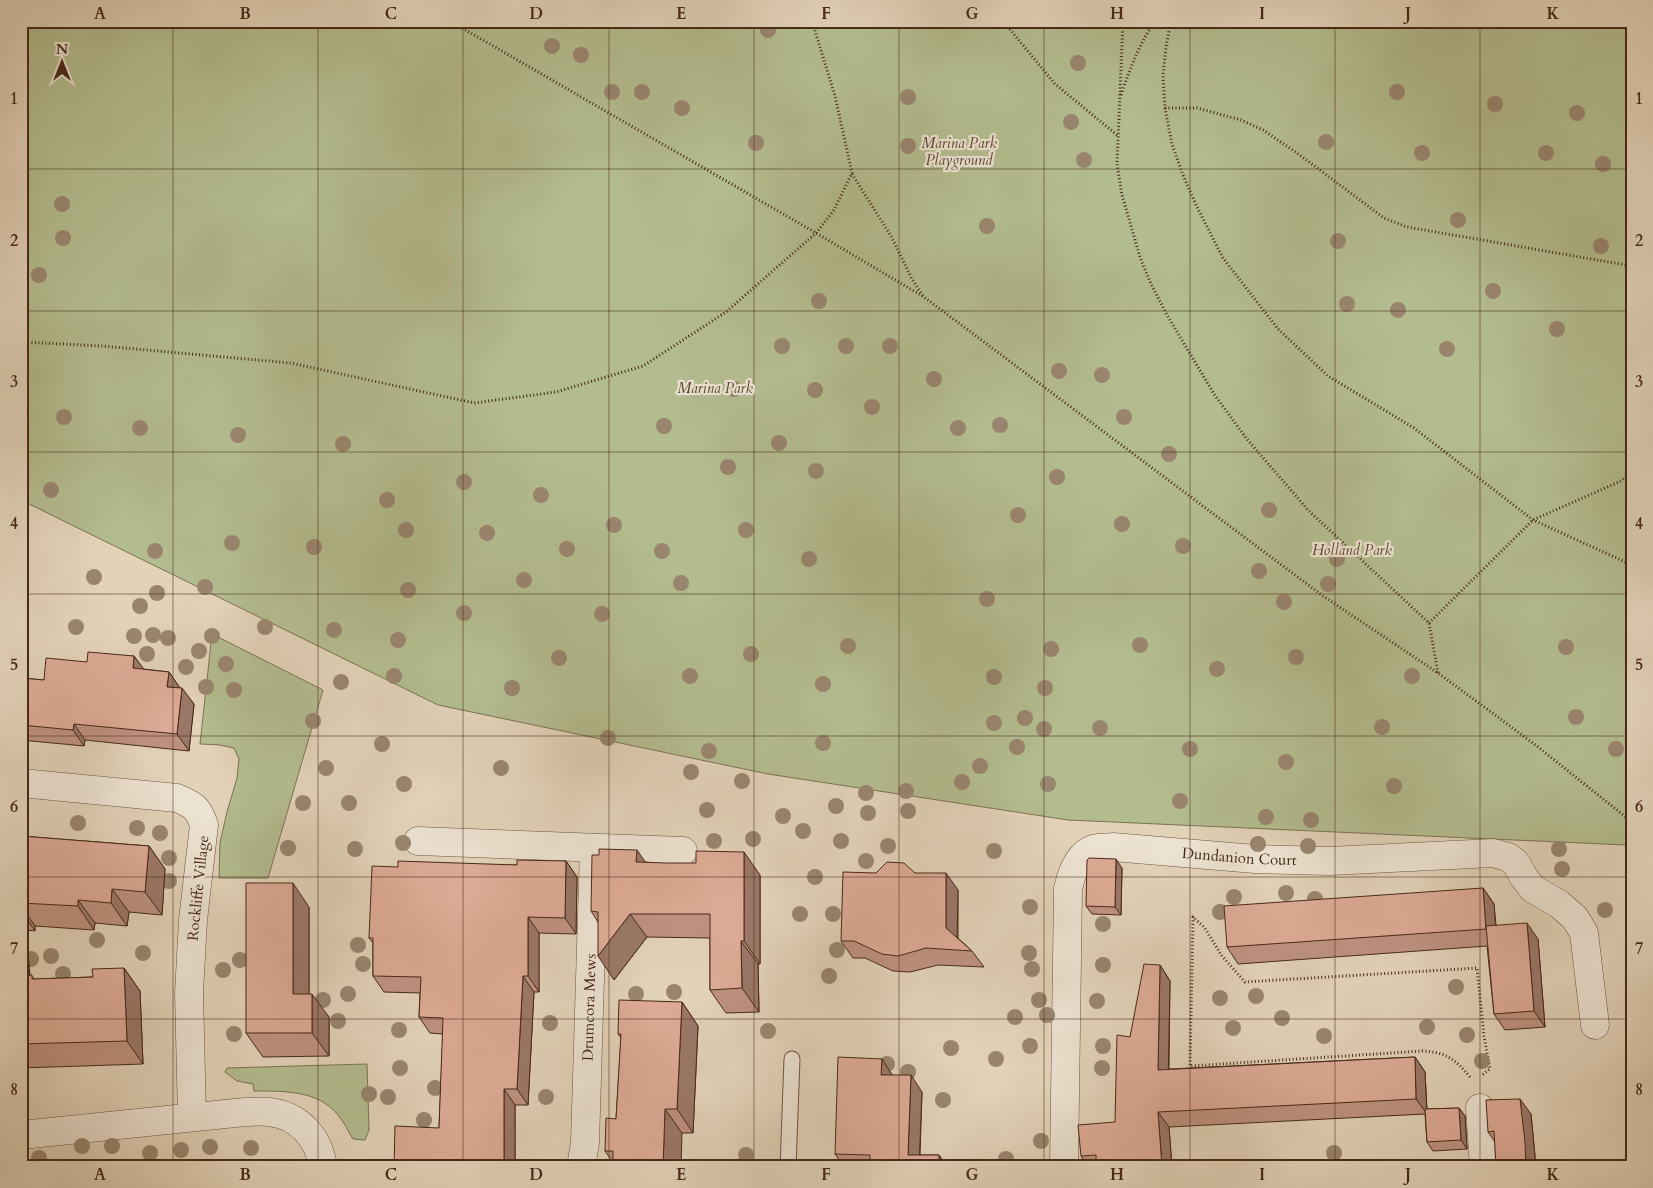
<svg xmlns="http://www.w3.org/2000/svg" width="1653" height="1188" font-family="Cardo,serif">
<rect width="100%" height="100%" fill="#e2d2b8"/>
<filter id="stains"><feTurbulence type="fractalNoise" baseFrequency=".004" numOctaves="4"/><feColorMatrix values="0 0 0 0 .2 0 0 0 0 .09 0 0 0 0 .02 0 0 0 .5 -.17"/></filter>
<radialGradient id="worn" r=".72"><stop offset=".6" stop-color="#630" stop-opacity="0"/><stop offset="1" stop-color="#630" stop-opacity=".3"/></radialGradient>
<path fill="#b3bc8f" stroke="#7d7254" d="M21,21h1611v821l-6,3 -558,-25 -300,-46 -330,-69 -417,-205z
M212,634l111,56 -55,188h-49l1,-35 7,-31 10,-34 2,-19 -5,-11 -14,-3 -20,-1z
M367,1064l2,66 -4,10 -12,-1c-5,-8 -9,-17 -15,-24 -20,-25 -55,-24 -84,-24l-1,-7 -16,-3 -12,-9 2,-4z"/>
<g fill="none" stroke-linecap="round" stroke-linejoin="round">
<g stroke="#6e5341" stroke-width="17">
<path id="service" d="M788,1167l4,-108"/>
</g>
<g stroke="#6e5341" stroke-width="29">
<g id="minor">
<path d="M21,783l156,15c16,7 21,9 27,27l-11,95 -4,73 3,124"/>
<path d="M418,841l265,10"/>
<path d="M1480,1108l4,59"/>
<path d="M21,1135l224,-23c8,0 16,-1 24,0 30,3 50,26 54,55"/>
<path id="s1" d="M581,1167l4,-24 9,-295"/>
<path id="s2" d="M1064,1167l4,-278c3,-14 9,-34 25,-40 6,-2 14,-1 20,-2l142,12 75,2 163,-8 15,4 8,6 7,13 10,13 26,15 16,14 9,15 11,92"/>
</g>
</g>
<path stroke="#472919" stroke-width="3" stroke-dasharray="1 2.5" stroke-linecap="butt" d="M450,21l366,212 108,64 399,299 115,77 57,42 43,32 94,75
M1003,21l52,63 62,51
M1123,21l-6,143 5,31 18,62 11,27 16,31 47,79 32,44 63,73 120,112 9,50
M1171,21l-5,26 -3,29 2,32 7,36 11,31 13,30 27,53 55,71 50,47 86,52 119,92 99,45
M1121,95c9,-26 18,-51 34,-74
M1165,108h32l44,12 22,10 34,23 87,65 23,9 225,39
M852,174l39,62 21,43 11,17
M21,342l81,4 189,17 183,40 82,-11 87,-26 83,-54 90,-79 18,-23 18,-37 -17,-77 -23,-75
M1429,623l104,-103 88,-39 11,-10
M1470,1077c-15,-18 -24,-25 -48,-26l-232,15 3,-149 11,10 18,29 23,26 232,-14 7,68 6,33 -8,6"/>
<use href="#service" stroke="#ece2d1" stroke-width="15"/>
<use href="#minor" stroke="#ece2d1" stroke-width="28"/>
</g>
<g fill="#99856e">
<circle cx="768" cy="30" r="8"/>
<circle cx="552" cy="46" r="8"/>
<circle cx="581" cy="55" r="8"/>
<circle cx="1078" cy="63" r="8"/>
<circle cx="612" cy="92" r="8"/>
<circle cx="642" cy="92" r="8"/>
<circle cx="1397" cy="92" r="8"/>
<circle cx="908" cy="97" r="8"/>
<circle cx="1495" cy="104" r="8"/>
<circle cx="682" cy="108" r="8"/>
<circle cx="1577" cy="113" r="8"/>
<circle cx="1071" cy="122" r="8"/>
<circle cx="1326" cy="142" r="8"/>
<circle cx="756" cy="143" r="8"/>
<circle cx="908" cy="146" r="8"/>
<circle cx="1422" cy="153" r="8"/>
<circle cx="1546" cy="153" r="8"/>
<circle cx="1084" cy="160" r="8"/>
<circle cx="1603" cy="164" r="8"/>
<circle cx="62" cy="204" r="8"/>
<circle cx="1458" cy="220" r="8"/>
<circle cx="987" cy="226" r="8"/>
<circle cx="63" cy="238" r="8"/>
<circle cx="1338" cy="241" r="8"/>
<circle cx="1601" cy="246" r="8"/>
<circle cx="39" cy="275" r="8"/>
<circle cx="1493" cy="291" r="8"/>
<circle cx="819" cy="301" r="8"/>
<circle cx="1347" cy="304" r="8"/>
<circle cx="1398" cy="310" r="8"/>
<circle cx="1557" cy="329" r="8"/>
<circle cx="782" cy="346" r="8"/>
<circle cx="846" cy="346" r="8"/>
<circle cx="890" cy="346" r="8"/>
<circle cx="1447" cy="349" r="8"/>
<circle cx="1059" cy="371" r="8"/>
<circle cx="1102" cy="375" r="8"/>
<circle cx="934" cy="379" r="8"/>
<circle cx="734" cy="389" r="8"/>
<circle cx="815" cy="390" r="8"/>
<circle cx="872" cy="407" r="8"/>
<circle cx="64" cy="417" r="8"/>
<circle cx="1124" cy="417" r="8"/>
<circle cx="1000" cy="425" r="8"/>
<circle cx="664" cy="426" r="8"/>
<circle cx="140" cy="428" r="8"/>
<circle cx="958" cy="428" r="8"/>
<circle cx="238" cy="435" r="8"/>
<circle cx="779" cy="443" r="8"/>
<circle cx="343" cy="444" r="8"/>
<circle cx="1169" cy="454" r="8"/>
<circle cx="728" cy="467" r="8"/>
<circle cx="816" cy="471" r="8"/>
<circle cx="1057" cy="477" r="8"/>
<circle cx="464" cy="482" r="8"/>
<circle cx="51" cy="490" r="8"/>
<circle cx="541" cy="495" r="8"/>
<circle cx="387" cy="500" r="8"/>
<circle cx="1269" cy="510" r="8"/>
<circle cx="1018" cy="515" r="8"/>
<circle cx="1122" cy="524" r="8"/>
<circle cx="614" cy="525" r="8"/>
<circle cx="406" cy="530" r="8"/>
<circle cx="746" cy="530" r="8"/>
<circle cx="487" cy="533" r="8"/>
<circle cx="232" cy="543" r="8"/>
<circle cx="1183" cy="546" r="8"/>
<circle cx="314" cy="547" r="8"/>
<circle cx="567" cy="549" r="8"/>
<circle cx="155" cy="551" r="8"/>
<circle cx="662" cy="551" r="8"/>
<circle cx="809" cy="559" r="8"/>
<circle cx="1337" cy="559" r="8"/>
<circle cx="1259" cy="571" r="8"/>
<circle cx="94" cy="577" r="8"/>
<circle cx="524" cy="580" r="8"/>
<circle cx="681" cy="583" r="8"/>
<circle cx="1328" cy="584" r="8"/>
<circle cx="205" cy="587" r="8"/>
<circle cx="408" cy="590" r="8"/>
<circle cx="157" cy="593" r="8"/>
<circle cx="987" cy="599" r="8"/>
<circle cx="1284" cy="602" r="8"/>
<circle cx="140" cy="606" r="8"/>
<circle cx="464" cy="613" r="8"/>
<circle cx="602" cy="614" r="8"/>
<circle cx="76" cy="627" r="8"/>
<circle cx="265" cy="627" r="8"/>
<circle cx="334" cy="630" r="8"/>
<circle cx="153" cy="635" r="8"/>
<circle cx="134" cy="636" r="8"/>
<circle cx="212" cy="636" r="8"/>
<circle cx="168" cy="638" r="8"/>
<circle cx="398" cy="640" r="8"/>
<circle cx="1140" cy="645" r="8"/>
<circle cx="848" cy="646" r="8"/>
<circle cx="1566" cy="647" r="8"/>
<circle cx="1051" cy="649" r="8"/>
<circle cx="199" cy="651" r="8"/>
<circle cx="147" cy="654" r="8"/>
<circle cx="751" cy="654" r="8"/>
<circle cx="1296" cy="657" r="8"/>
<circle cx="559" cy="658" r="8"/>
<circle cx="226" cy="664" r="8"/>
<circle cx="186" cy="667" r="8"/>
<circle cx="1217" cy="669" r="8"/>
<circle cx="394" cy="676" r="8"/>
<circle cx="690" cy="676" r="8"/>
<circle cx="1412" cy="676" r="8"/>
<circle cx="994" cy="677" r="8"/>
<circle cx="341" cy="682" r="8"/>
<circle cx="823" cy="684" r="8"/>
<circle cx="206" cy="687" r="8"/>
<circle cx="512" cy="688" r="8"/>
<circle cx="1045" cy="688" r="8"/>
<circle cx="234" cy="690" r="8"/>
<circle cx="1576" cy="717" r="8"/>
<circle cx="1025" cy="718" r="8"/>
<circle cx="313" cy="721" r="8"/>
<circle cx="994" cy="723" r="8"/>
<circle cx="1382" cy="727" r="8"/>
<circle cx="1100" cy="728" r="8"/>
<circle cx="1044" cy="729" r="8"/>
<circle cx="608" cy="738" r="8"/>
<circle cx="823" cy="743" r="8"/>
<circle cx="382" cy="744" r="8"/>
<circle cx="1017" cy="747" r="8"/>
<circle cx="1190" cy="749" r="8"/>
<circle cx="1616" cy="749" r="8"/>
<circle cx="709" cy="751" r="8"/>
<circle cx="1286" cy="762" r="8"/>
<circle cx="980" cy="766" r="8"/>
<circle cx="326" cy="768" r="8"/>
<circle cx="501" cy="768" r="8"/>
<circle cx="691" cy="772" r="8"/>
<circle cx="742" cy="781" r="8"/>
<circle cx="962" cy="782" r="8"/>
<circle cx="404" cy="784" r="8"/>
<circle cx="1048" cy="784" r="8"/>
<circle cx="1394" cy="786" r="8"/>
<circle cx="906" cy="791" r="8"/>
<circle cx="866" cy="793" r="8"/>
<circle cx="1180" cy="801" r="8"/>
<circle cx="303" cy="803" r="8"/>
<circle cx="349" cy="803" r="8"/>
<circle cx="836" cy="806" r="8"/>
<circle cx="707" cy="810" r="8"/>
<circle cx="908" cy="811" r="8"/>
<circle cx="868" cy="813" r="8"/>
<circle cx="783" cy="816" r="8"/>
<circle cx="1266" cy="817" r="8"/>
<circle cx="1311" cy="820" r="8"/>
<circle cx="78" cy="823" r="8"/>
<circle cx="137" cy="828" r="8"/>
<circle cx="803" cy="831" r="8"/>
<circle cx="160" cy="833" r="8"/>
<circle cx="753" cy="839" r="8"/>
<circle cx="714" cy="841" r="8"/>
<circle cx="841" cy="841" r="8"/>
<circle cx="403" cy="843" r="8"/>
<circle cx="1258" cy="844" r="8"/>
<circle cx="888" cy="846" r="8"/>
<circle cx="1308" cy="846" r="8"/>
<circle cx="288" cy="848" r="8"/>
<circle cx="355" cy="849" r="8"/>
<circle cx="1559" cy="849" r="8"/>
<circle cx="994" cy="851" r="8"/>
<circle cx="169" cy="858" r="8"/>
<circle cx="866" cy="861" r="8"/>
<circle cx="1562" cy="869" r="8"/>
<circle cx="815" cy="877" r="8"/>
<circle cx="169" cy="881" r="8"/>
<circle cx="1286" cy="893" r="8"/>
<circle cx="1234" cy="897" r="8"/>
<circle cx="1315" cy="899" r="8"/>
<circle cx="1030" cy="907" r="8"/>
<circle cx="1605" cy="910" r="8"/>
<circle cx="1220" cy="912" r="8"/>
<circle cx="800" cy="914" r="8"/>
<circle cx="833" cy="914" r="8"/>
<circle cx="1103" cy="924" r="8"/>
<circle cx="97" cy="940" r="8"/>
<circle cx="358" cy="945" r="8"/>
<circle cx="837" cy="950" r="8"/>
<circle cx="143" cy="953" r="8"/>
<circle cx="1029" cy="953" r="8"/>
<circle cx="51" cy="956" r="8"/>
<circle cx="31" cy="959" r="8"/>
<circle cx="240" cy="960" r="8"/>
<circle cx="363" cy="964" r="8"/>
<circle cx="1103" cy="965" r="8"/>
<circle cx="1032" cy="969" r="8"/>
<circle cx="223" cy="970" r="8"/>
<circle cx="63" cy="974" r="8"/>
<circle cx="829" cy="976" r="8"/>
<circle cx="1456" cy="987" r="8"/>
<circle cx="674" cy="992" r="8"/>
<circle cx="348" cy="994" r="8"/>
<circle cx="636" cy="994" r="8"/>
<circle cx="1256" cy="996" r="8"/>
<circle cx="1220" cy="998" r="8"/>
<circle cx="323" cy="1000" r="8"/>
<circle cx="1039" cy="1000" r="8"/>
<circle cx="1097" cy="1001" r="8"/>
<circle cx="1047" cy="1015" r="8"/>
<circle cx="1015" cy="1017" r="8"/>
<circle cx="1282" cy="1018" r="8"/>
<circle cx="338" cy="1021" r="8"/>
<circle cx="550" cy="1023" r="8"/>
<circle cx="1427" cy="1027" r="8"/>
<circle cx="1233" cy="1028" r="8"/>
<circle cx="399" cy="1030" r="8"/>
<circle cx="768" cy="1031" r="8"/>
<circle cx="234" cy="1034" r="8"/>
<circle cx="1467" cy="1035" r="8"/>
<circle cx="1324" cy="1036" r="8"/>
<circle cx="1030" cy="1046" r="8"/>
<circle cx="1103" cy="1046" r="8"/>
<circle cx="951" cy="1048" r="8"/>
<circle cx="996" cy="1059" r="8"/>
<circle cx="1482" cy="1061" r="8"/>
<circle cx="887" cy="1064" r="8"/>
<circle cx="400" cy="1068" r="8"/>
<circle cx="1102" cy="1068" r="8"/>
<circle cx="908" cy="1072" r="8"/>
<circle cx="435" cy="1088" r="8"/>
<circle cx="369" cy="1094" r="8"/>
<circle cx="388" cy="1097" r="8"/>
<circle cx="546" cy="1097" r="8"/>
<circle cx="943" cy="1100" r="8"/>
<circle cx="424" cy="1120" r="8"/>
<circle cx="1041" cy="1141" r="8"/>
<circle cx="82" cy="1146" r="8"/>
<circle cx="112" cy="1146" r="8"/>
<circle cx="210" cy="1147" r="8"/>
<circle cx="251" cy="1148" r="8"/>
<circle cx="181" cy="1150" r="8"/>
<circle cx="150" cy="1153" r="8"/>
<circle cx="1334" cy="1153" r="8"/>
<circle cx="746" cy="1155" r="8"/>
<circle cx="39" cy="1158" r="8"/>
<circle cx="1006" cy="1159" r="8"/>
</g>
<path fill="#be9280" stroke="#472919" d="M134,656l9,13 26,3 11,16 14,16 -5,47 -104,-11 -1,6 -63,-6v-62l23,2 43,-18z
M21,836l128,10 16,23 -3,46 -33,-3 -2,14 -32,-3 -1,7 -59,-4v5l-9,-1 4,45 5,4 58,-2 31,-9 16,23 3,73 -122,4z
M566,861l11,16 -1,57 -37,-1v59h-5l-6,113h-13v62l-76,-39 4,-94 -13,-1 -11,-16 1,-24 -36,-1 -11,-16v-33l-4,-5 29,-71 119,-2z
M646,862l114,13v89h-2l1,48 -33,1 -16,-23v-52l-63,-1 -33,43 -16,-58 -7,-11z
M1122,868l-1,47 -29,-1 -6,-8z
M915,873l43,17v48l14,13 12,16 -46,-2 -28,7 -17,-1 -28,-13h-12l-12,-17z
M1483,888l11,16 2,21 42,14 7,88 -40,3 -11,-16 -7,-68 -249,18 -11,-17z
M309,907v87l20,23v39l-66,1 -17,-24z
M1160,965l10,16 -1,88 246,-12 10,15 2,37 32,-1 6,8 2,33 -34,2 -6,-9 -2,-28 -256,13 3,40h-84l-7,-11 34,-34z
M682,1002l16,24 -5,107h-11l-69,29 -8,-11 11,-32 5,-81 -3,-4z
M893,1075l29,17 -2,63h19l8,12h-103l-9,-13z
M1531,1114l5,53h-40l-1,-25 -7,-10z"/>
<path fill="#9b7768" stroke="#472919" d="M134,656l12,16 -13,-4z
M169,672l11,16 -13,-1z
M182,688l12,16 -5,47 -12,-17z
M74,724l11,16 -1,6 -11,-16z
M149,846l16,23 -3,46 -17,-23z
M637,850l16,23 -17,-11z
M744,852l16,23v89l-16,-23z
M1116,859l6,9 -1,47 -6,-8z
M566,861l11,16 -1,57 -11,-16z
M946,873l12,17 -1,54 -11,-16z
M293,883l16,24v111l-16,-24z
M1483,888l11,16 3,42 -11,-17z
M112,889l17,23 -2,14 -16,-23z
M78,900l17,23 -1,7 -16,-24z
M21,906l14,20v5l-14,-19z
M630,914l17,23 -33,43 -16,-24z
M528,917l11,16v59l-11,-16z
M1527,923l11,16 7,88 -11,-16z
M21,924l5,6 6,69 -11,-16z
M741,941l17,23 1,48 -17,-24z
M1160,965l10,16 -2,104 -10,-15z
M124,968l16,23 3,73 -16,-23z
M523,976l11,16 -6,113 -11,-16z
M312,994l17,23v39l-17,-23z
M682,1002l16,24 -5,107 -16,-24z
M1415,1057l10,15 2,42 -11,-15z
M882,1059l11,17 -12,-1z
M911,1075l11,17 -3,75 -11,-12z
M504,1089l11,16v62h-11z
M1520,1099l11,15 5,53h-10z
M1459,1108l6,8 2,33 -6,-9z
M665,1109l17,24 -1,34h-18z
M1158,1112l11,15 3,40h-10z
M939,1155l8,12h-8z"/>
<path fill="#ddaa95" stroke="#472919" d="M88,652l46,4 -1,12 36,4 -2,15 15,1 -5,46 -103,-10 -1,6 -52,-5v-47l23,2 2,-22 41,4z
M21,836l128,10 -4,46 -33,-3 -1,14 -33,-3v6l-57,-3z
M599,849l38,1 -1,12 30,1h30v-12l48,1v89h-3l1,47 -32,2v-76h-80l-32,42v-44l-7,-1 1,-56h7z
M1089,858l27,1 -1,48 -29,-1 1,-46z
M517,860l49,1 -1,57 -37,-1v59h-5l-6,113h-13v78h-110l1,-41 44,2 4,-110 -24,-1 2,-40 -48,-1v-38h-4l3,-72 26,1v-6l119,4z
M887,862l17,1 11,10h31v55l26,23 -46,-3 -28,8 -16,-2 -28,-13h-13l2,-69 33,1z
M246,883h47v111h19v39h-66z
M1483,888l3,41 -259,18 -3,-41z
M1527,923l7,88 -40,3 -8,-88z
M1144,964l16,1 -2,105 257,-13 1,42 -258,13 4,55h-66v-12l-15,1 -3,-31 37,-3 2,-87 13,2z
M124,968l3,73 -106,3v-68l11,-1v4l61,-2 -1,-8z
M619,1000l63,2 -5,107h-12l-2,58h-50v-16h-8l1,-33 10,1 5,-85h-3z
M838,1057l44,2 -1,16h30l-3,80h31v12h-69v-12l-35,-1z
M1520,1099l5,43 1,25h-30l-2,-36 -6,1 -2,-32z
M1459,1108l2,32 -34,2 -2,-33z"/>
<path fill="none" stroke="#472919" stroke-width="1" stroke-opacity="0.55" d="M173,21v1146M318,21v1146M463,21v1146M609,21v1146M754,21v1146M899,21v1146M1044,21v1146M1190,21v1146M1335,21v1146M1480,21v1146M21,169h1611M21,311h1611M21,452h1611M21,594h1611M21,736h1611M21,877h1611M21,1019h1611"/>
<g text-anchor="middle" stroke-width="4.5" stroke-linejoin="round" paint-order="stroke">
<g font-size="15" font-style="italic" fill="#5d4631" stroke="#ece2d1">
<text x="959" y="148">Marina Park<tspan x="959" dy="17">Playground</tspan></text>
<text x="715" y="393">Marina Park</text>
<text x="1352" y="555">Holland Park</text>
</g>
<g font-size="15" fill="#472919" stroke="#ece2d1">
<text dy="5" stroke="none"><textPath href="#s2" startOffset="474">Dundanion Court</textPath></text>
<text transform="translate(198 888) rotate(-84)" y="5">Rockliffe Village</text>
<text dy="5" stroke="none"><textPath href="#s1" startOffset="160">Drumcora Mews</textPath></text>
</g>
</g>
<rect width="1653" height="1188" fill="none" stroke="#e2d2b8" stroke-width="55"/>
<g transform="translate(62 62)" stroke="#ece2d1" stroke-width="4" paint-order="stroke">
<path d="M0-4L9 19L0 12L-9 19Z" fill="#472919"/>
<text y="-8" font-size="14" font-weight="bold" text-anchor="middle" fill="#472919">N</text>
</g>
<rect x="28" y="28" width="1598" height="1132" fill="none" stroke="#472919" stroke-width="2"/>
<g font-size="16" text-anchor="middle" font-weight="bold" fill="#472919">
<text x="100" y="19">A</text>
<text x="245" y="19">B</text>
<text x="391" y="19">C</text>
<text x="536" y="19">D</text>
<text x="681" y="19">E</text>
<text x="826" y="19">F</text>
<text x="972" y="19">G</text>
<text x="1117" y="19">H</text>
<text x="1262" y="19">I</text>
<text x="1408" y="19">J</text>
<text x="1553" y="19">K</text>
<text x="14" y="104">1</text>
<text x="1639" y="104">1</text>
<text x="14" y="246">2</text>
<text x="1639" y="246">2</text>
<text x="14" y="387">3</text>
<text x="1639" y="387">3</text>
<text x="14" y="529">4</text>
<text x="1639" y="529">4</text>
<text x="14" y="670">5</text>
<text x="1639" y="670">5</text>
<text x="14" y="812">6</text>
<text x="1639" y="812">6</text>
<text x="14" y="954">7</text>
<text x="1639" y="954">7</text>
<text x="14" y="1095">8</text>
<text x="1639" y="1095">8</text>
<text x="100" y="1180">A</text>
<text x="245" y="1180">B</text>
<text x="391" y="1180">C</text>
<text x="536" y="1180">D</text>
<text x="681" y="1180">E</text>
<text x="826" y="1180">F</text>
<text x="972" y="1180">G</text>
<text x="1117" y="1180">H</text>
<text x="1262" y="1180">I</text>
<text x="1408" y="1180">J</text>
<text x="1553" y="1180">K</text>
</g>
<rect width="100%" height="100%" filter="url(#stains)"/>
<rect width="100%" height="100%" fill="url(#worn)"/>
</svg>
